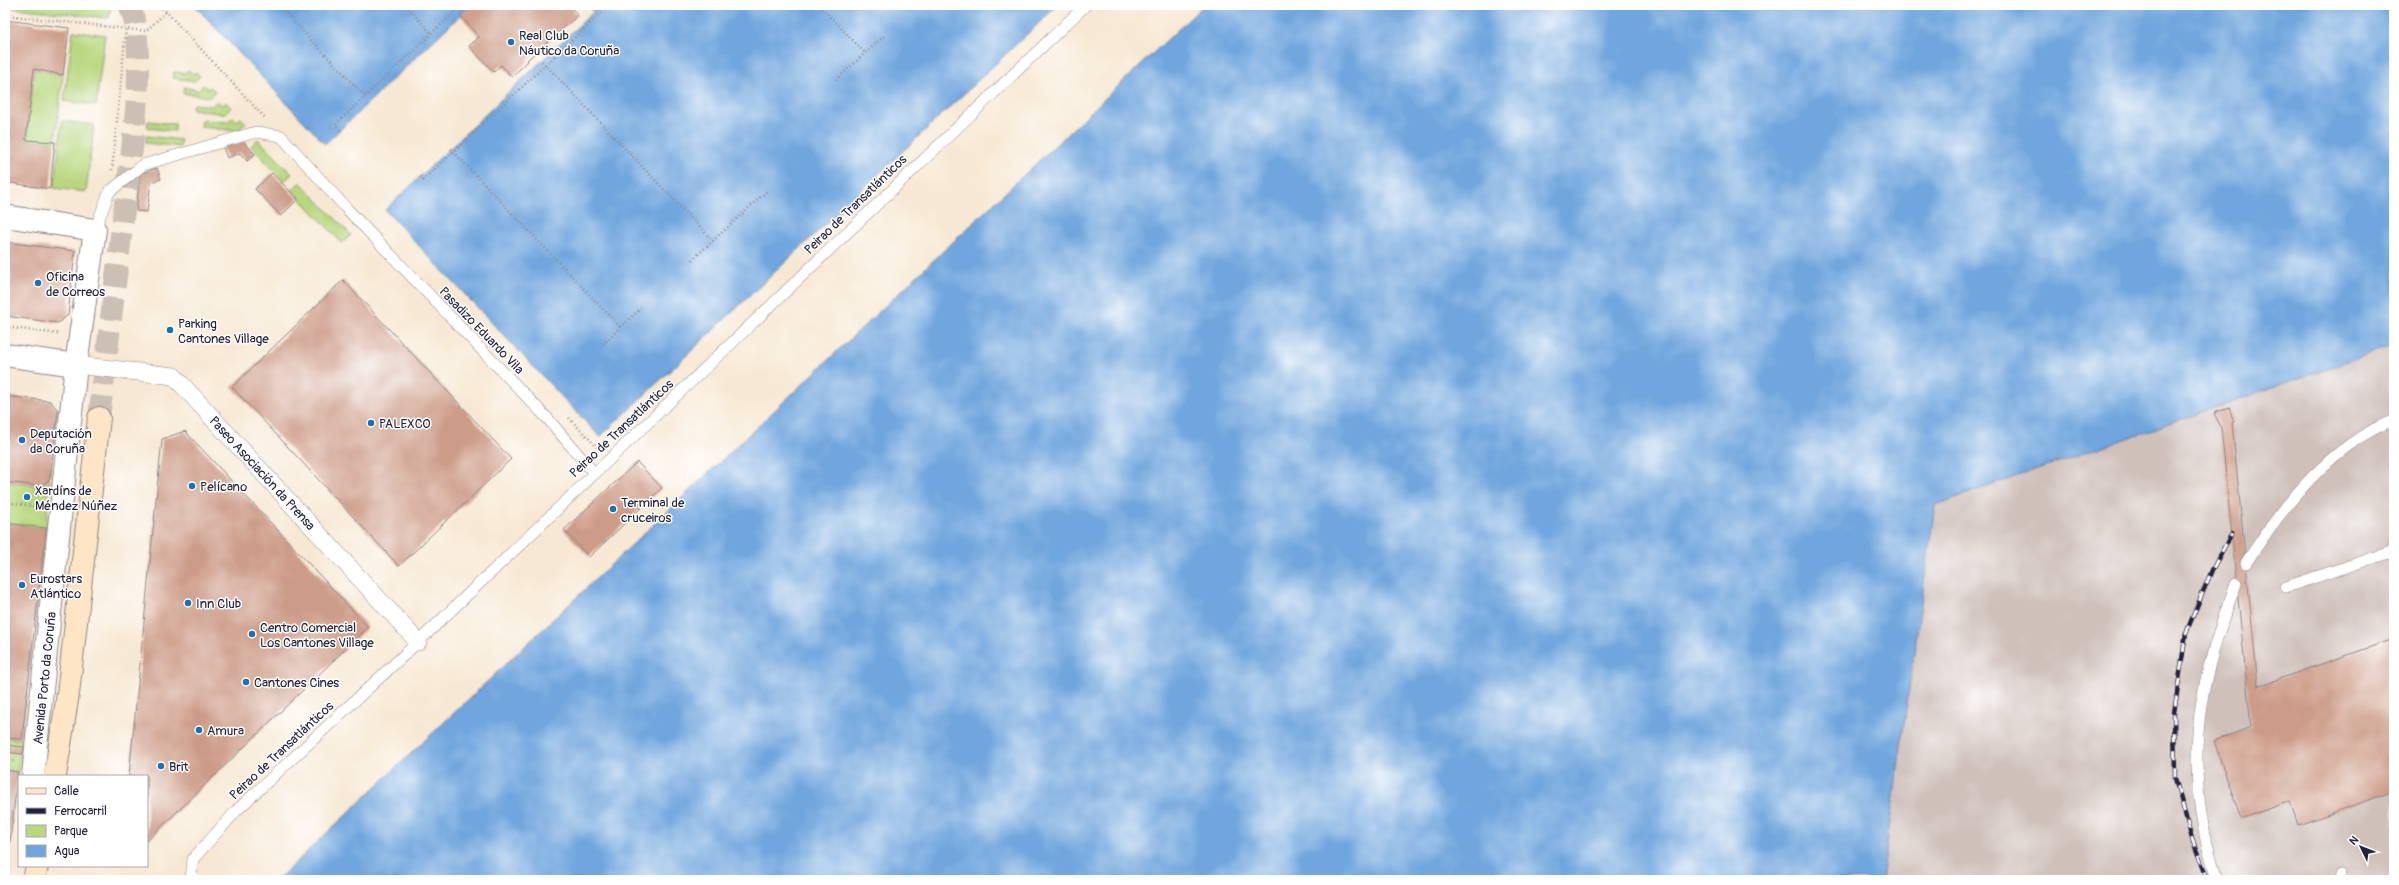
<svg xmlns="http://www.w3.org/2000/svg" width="2399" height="885" font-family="Pangolin,sans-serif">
<rect width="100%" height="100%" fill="#fff"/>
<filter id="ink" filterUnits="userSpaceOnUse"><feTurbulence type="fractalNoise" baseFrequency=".025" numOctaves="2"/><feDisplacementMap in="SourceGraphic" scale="8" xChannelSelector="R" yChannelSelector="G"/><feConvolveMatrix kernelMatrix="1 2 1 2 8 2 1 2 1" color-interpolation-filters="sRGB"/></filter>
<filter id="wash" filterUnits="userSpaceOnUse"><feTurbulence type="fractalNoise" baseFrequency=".012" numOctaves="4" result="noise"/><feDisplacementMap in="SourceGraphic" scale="16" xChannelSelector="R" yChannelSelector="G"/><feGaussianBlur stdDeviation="0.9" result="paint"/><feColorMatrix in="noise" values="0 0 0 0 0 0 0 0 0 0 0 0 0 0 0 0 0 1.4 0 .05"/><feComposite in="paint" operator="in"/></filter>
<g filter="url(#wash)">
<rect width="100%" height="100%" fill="#f7e8d3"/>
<path fill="#cfc0ba" d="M2394,345v535h-512l53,-375z"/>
<path fill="#b8d77e" stroke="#6d7c5c" d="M5,5h106l-2,13 -104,-11z
M73,31l32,4 -9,70 -32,-4z
M34,69l29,6 -8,67 -29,-2z
M188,70l5,4 3,-2 4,4 -5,5 -22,-3 1,-6 11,1z
M203,85l5,4 3,-2 4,4 -5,6 -27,-4 1,-6 14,3z
M217,101l6,5 3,-4 5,5 -7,7 -32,-5 1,-5 19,2z
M233,117l4,4 4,-3 5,5 -9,8 -36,-4 1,-7 25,2z
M62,121l32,4 -8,67 -32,-4z
M148,121l27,3v7l-28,-3z
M146,136l35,4 -1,7 -34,-4z
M258,139l34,35 -8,7 -33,-35z
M300,182l51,53 -9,8 -50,-53z
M50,479l-4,49 -41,-5v-41l36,4z
M5,738l17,1 -4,33 -13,-2z"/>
<path fill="#70a5dd" stroke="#49648c" d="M194,5h277l-146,139z
M587,5h471l-458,432 -215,-227 208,-198z
M1204,5h1190v340l-459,160 -53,375h-1605z"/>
<g id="blocks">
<path fill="#cd9c88" d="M471,5h98l9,10 -51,45 1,1 -16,16 -11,-12 -7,7 -25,-26 10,-9 -19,-22z
M5,20l64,8 -6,47 -29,-6 -8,71 29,2 -5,47 -45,-7z
M243,141l12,13 -8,7 -7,-8 -13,5 -4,-11z
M157,168l4,11 -10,3 -4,30 -11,-1 4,-37z
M272,173l26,26 -17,17 -26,-27z
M5,242l70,9 -7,64 -10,8 -53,-7z
M343,280l168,179 -112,107 -167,-179z
M5,396l45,5 8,9 -8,69 -9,7 -36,-4z
M2229,408l5,14 -2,1 26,263 136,-47v152l-96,34 -8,-24 -49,18 -27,-78 37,-14 -30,-300 -7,-14z
M185,431l183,196 -221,214v-65h-18l33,-337z
M637,462l25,26 -73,69 -25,-27z
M5,523l41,5 -24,211 -17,-1z
M5,745l19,2 -1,7 -18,-2z
M5,770l13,2 -12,105h-1z"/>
</g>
</g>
<g filter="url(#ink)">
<use href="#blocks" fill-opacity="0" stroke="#8c8587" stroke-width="1"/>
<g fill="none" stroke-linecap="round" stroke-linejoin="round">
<path stroke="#ccc0b5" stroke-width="22" stroke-dasharray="22 11" stroke-linecap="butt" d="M99,418c8,-67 16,-133 24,-199 6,-51 27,-171 6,-214"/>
<g stroke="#8c8587" stroke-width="12">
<path id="service" d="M95,230l14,-38 34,-27 113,-33 25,4 66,73 201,210 46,54
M2246,563c36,-56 84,-118 148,-143
M2286,587l108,-36
M191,880l2,-21 44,-49 181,-168 668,-637
M2217,880c-4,-16 -10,-33 -13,-50 -18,-90 0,-163 32,-246
M2339,880l1,-5"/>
</g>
<g stroke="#8c8587" stroke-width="18">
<g id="pedestrian">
<path id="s1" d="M76,365l98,11 244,266"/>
</g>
</g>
<g stroke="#8c8587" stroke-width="24">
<path id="minor" d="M5,216l90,14 -19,135 -43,411
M5,355l71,10"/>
</g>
<g stroke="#8c8587" stroke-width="24">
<path id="secondary" d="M55,776l13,-82 31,-276
M34,880l3,-14"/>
</g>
<path stroke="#8c8587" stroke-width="2.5" stroke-dasharray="1 3" stroke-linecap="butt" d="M160,5l105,113
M278,5l87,91
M405,5l27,29
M819,5l46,48
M5,15l141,16 20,-19
M542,61l171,180
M836,80l48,-44
M340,130l-5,-5 127,-120
M451,149l170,179
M112,170l14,-141
M420,177l3,3 178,-167 -7,-8
M692,260l75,-69
M5,327l55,7
M600,347l41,-39
M569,418l30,31
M5,502l35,5
M5,760l9,1"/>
<use href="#service" stroke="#fff" stroke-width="11"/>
<use href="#pedestrian" stroke="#fff" stroke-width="17"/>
<use href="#minor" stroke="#fff" stroke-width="22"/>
<use href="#secondary" stroke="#fde5c5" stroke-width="22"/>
<g stroke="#22223b" stroke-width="4.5">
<path id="rail" d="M2208,880l-16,-41 -17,-61 -1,-65 12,-80 26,-63 20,-37"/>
</g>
<use href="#rail" stroke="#fff" stroke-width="3" stroke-dasharray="9" stroke-linecap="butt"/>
</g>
</g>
<g fill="#1f6fb2" stroke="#fff" stroke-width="1.5">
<circle cx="511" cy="42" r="4"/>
<circle cx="38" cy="283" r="4"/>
<circle cx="170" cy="330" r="4"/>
<circle cx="371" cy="423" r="4"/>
<circle cx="22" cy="440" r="4"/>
<circle cx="192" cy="486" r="4"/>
<circle cx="27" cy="497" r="4"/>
<circle cx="613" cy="509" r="4"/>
<circle cx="22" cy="585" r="4"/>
<circle cx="188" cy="603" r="4"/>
<circle cx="252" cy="634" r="4"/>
<circle cx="246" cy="682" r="4"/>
<circle cx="199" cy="730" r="4"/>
<circle cx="161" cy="766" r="4"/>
</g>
<g text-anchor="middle" stroke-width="3" stroke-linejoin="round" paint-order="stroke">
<g font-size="13" fill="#22223b" stroke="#fff" text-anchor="start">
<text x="519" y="40">Real Club<tspan x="519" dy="15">Náutico da Coruña</tspan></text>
<text x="46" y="281">Oficina<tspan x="46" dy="15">de Correos</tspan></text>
<text x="178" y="328">Parking<tspan x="178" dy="15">Cantones Village</tspan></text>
<text x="379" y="428">PALEXCO</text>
<text x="30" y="438">Deputación<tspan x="30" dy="15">da Coruña</tspan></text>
<text x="200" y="491">Pelícano</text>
<text x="35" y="495">Xardíns de<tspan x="35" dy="15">Méndez Núñez</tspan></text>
<text x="621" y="507">Terminal de<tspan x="621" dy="15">cruceiros</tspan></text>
<text x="30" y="583">Eurostars<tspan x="30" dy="15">Atlántico</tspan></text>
<text x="196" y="608">Inn Club</text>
<text x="260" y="632">Centro Comercial<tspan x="260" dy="15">Los Cantones Village</tspan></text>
<text x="254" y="687">Cantones Cines</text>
<text x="207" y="735">Amura</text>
<text x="169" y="771">Brit</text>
</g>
<g font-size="13" fill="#22223b" stroke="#fff">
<text transform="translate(855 204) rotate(-44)" y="5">Peirao de Transatlánticos</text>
<text transform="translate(482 330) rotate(46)" y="5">Pasadizo Eduardo Vila</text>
<text transform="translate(621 428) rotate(-43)" y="5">Peirao de Transatlánticos</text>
<text dy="5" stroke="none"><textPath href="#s1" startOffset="230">Paseo Asociación da Prensa</textPath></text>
<text transform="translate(44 678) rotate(-84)" y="5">Avenida Porto da Coruña</text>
<text transform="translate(281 750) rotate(-43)" y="5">Peirao de Transatlánticos</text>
</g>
</g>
<rect width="2399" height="885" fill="none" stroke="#fff" stroke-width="20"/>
<rect x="18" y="775" width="130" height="92" fill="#ffffff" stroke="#a7a7b1"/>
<rect x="26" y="788" width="20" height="6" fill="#fde5c5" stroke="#a7a7b1"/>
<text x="54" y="795" font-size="12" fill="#22223b">Calle</text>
<rect x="26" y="808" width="20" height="6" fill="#22223b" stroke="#a7a7b1"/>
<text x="54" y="815" font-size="12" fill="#22223b">Ferrocarril</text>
<rect x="26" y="825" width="20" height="12" fill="#b8d77e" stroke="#a7a7b1"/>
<text x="54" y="835" font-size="12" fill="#22223b">Parque</text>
<rect x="26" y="845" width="20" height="12" fill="#70a5dd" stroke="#a7a7b1"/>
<text x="54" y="855" font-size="12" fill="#22223b">Agua</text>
<g transform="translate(2361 847) rotate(313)" stroke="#ffffff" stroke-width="3" paint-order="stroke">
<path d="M0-3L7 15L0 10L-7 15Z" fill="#22223b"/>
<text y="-6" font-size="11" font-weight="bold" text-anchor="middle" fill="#22223b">N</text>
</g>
</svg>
